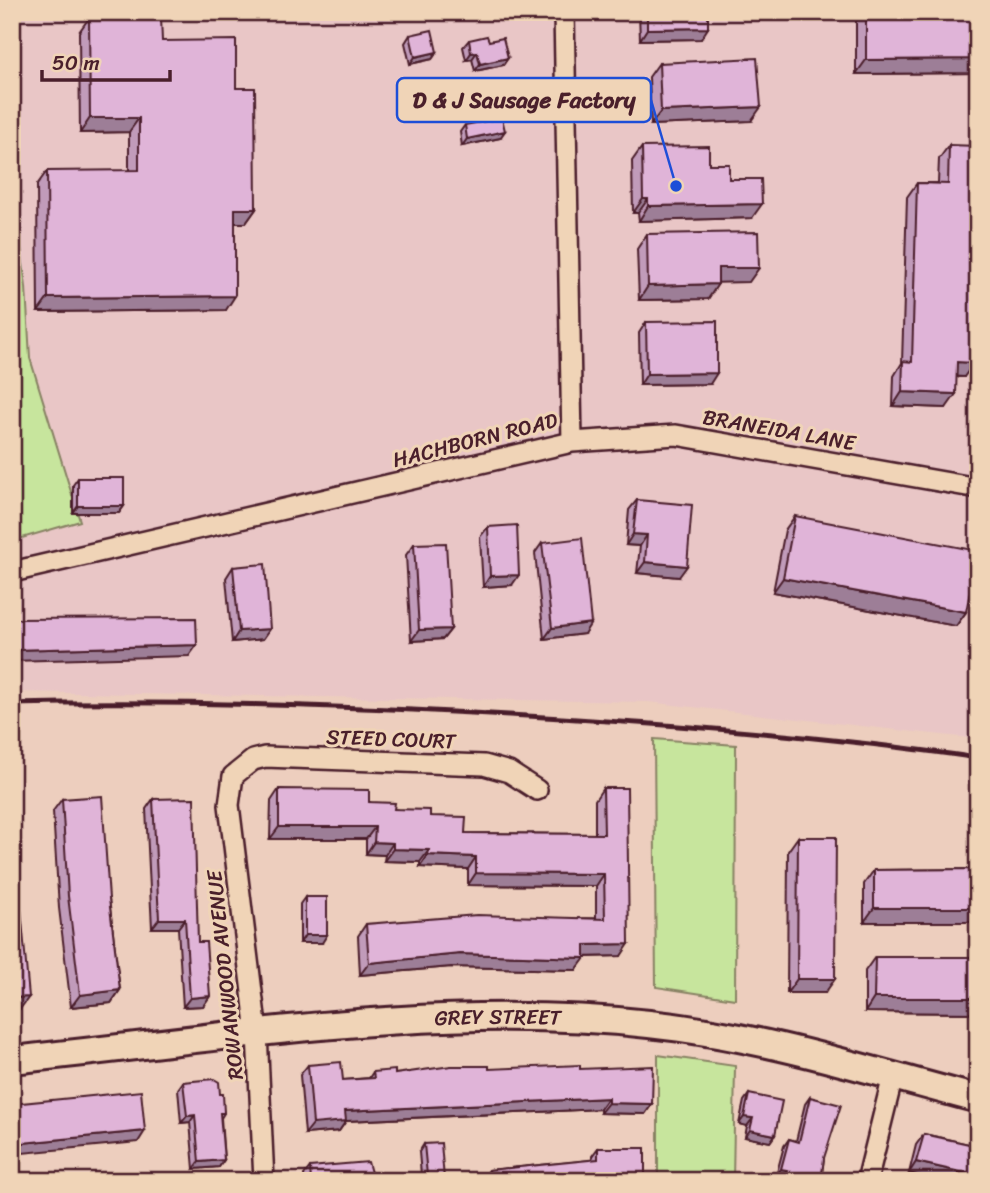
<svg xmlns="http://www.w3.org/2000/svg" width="990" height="1193" font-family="Sriracha,sans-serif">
<rect width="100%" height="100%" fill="#edcebe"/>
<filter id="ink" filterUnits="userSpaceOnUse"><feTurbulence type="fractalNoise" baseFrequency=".0143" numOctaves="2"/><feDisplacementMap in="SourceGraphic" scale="14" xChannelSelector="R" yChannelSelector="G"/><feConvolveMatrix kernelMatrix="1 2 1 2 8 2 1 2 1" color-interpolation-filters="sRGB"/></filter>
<g filter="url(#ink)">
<path fill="#e9c6c6" d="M12,12h966v183l-10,269 10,1v274l-330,-37 -636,-10v-151l68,-21 -50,-162 -4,-71 -8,-63 -1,-88 -5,11z"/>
<path fill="#c7e59d" stroke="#888264" stroke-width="2" d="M18,134v90l8,63 4,71 50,163 -68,20v-394z
M654,739l82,6 -1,254 -79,-12z
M658,1055l77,11 -2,115h-75z"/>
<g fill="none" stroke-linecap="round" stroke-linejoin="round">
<g stroke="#4a1f2b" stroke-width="24">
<path id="street" d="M564,12l8,430
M12,572l560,-130 104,-7 302,53
M264,1181l-7,-148 -28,-228 4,-29 20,-16 12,-3 219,8 25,7 28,18
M867,1181l26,-105"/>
</g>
<g stroke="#4a1f2b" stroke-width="32">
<g id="secondary">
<path id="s1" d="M12,1060c212,-22 424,-59 637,-36 113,12 219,46 329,75"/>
</g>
</g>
<use href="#street" stroke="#f0d4b7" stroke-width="19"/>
<use href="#secondary" stroke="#f0d4b7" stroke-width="26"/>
<path stroke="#4a1f2b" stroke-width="5" d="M12,704c154,-4 307,1 460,9 170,9 338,21 506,45"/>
</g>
<path fill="#c19bba" stroke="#4a1f2b" stroke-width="2" d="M639,12h69l-7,27 -61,1z
M857,12h121v61l-122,1v-60z
M89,18l73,23 74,47 20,121 -10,14h-11l-9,87 -188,2 -1,-127 10,-14h82v-39l-49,1 -1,-101z
M410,35l27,17 -5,7 -22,5 -5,-21z
M469,40l20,1 19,17 -5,7 -28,6 -3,-12 -6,1 -3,-13z
M659,63l92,58 -100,4 -2,-48z
M465,125l35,13 -38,8 -2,-14z
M949,145l15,232h-8l-10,31 -53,-2 1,-30 8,-13 5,-166 10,-14h21l1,-24z
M642,147l67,17 20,15 23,39 -113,3 -1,-8h-5l-1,-52z
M647,234l102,48h-31l-10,17 -69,1 -2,-51z
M646,322l64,62 -70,1 -1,-52z
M78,478l46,28 -5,7h-46v-28z
M637,500l42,77 -42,-4 3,-27 -14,-1 3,-35z
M795,516l171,96 -10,14 -183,-34 12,-62z
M488,527l24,58 -29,2 -3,-50z
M542,543l42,91 -40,5 -9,-86z
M414,544l37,85 -8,10 -32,2 -5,-86z
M233,567l37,62 -7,10 -31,3 -6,-64z
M603,788l18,168 -36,1 -9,13 -125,-3 -91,8 -2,-39 8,-12 230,-6v-32l-128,-1v-16l-48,-2v-5l-36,-1 1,-6 -19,-1v-15h-96l1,-38 8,-12 90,13 25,7 36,7 35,17 130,1v-34z
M62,799l47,100 11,91 -9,13 -40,4 -12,-99 -6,-97z
M153,799l45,143 12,54 -7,10 -20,1 -5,-79h-26l-6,-119z
M798,837l27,156h-38l1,-142z
M978,869l-114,53v-38l10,-14z
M305,897l17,46h-22v-39z
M875,957h103v56l-113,-1v-41z
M308,1065l35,15 26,-2 4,-6 22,2 94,-5h91l72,35 -7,10 -45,-1v-4l-254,12 -7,10 -34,3 -5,-59z
M183,1082l37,12 4,19 -3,5 3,42 -5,7 -25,2 -4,-47 -9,1 -3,-34z
M749,1094l26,41 -5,7 -25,-5 2,-11 -8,-2 5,-23z
M810,1097l14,61 -3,23h-39v-3l-6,-2 8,-30 5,-7 7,2 9,-37z
M924,1134l54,12 -69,27 7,-28z
M424,1144l20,35 40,-2 5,-7 103,-10v-4l6,-8 44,33h-337l-1,-6 6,-8 63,13 48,-5 -2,-23z"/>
<path fill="#9d7e97" stroke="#4a1f2b" stroke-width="2" d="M708,28l-7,11 -61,1 7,-11z
M437,52l-5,7 -22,5 5,-7z
M477,52l-5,7 -6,1 5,-7z
M508,58l-5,7 -28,6 5,-7z
M978,59v14l-122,1 10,-14z
M761,107l-10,14 -100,4 10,-14z
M90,118h49l-10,14 -49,1z
M12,121h8l-8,12z
M505,131l-5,7 -38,8 5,-7z
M643,199h5l-10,14h-5z
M762,204l-10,14 -113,3 9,-15z
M235,209h21l-10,14h-21z
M718,268h41l-10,14 -41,1z
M718,284l-10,15 -69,1 9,-14z
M235,296l-9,14 -188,2 10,-14z
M957,362l17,1 -10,14 -17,-1z
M717,373l-7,11 -70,1 7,-11z
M902,392l54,2 -10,14 -53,-2z
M78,506h46l-5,7h-46z
M633,534l14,1 -7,11 -14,-1z
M645,562l42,4 -8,11 -42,-4z
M519,575l-7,10 -29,2 7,-11z
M783,578l183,34 -10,14 -183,-34z
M591,623l-7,11 -40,5 8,-11z
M270,629l-7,10 -31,3 7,-11z
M451,629l-8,10 -32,2 8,-11z
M197,645l-8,11 -177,5v-11z
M279,827h96l-9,12h-96z
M374,842l19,1 -8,12 -19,-1z
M393,849l36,1 -9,12 -36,-1z
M428,855l48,2 -8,12 -48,-2z
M476,873l128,1 -8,12 -128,-1z
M874,908h104v14h-114z
M159,919h26l-7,9h-26z
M305,935h22l-5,8h-22z
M629,944l-8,12 -44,1 8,-12z
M460,954l125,4 -9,12 -125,-3 -91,8 9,-12z
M797,979h38l-10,14h-38z
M120,990l-9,13 -40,4 9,-12z
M210,996l-7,10 -20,1 7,-9z
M29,997l-9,12 -8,1v-12z
M874,998h104v15l-113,-1z
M608,1098l-8,11 -254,12 -7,10 -34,3 8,-10 32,-13z
M608,1103l44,1 -7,10 -45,-1z
M195,1115l-5,7 -9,1 6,-7z
M744,1117l9,1 -6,8 -8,-2z
M750,1130l25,5 -5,7 -25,-5z
M145,1131l-7,11 -126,12v-10z
M224,1160l-5,7 -25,2 5,-7z
M916,1162l62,14v5h-35l-34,-8z
M781,1169l6,1 -5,8 -6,-2z
M583,1176h62l-3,5h-62z"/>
<path fill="#e0b4d8" stroke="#4a1f2b" stroke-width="2" d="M647,12h61v16l-61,1z
M866,12h112v47l-112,1z
M161,17l1,24 74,-1v48h19l1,121h-21v87l-187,2 -1,-127 92,-1v-52h-49l-1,-100z
M432,30l5,22 -22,5 -5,-22z
M487,36l2,5 14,-3 5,20 -28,6 -3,-12 -6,1 -2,-13z
M12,49l6,5 2,67h-8z
M757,58l4,49 -100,4 -2,-48z
M502,118l3,13 -38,8 -2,-14z
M949,145l29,1v83l-4,134 -17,-1 -1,32 -54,-2 1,-31 9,1 5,-179 31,1z
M709,146v18h20v15h32l1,25 -114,2v-7h-5l-1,-52z
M758,232l1,36h-41v16l-70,2 -1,-52z
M717,321v52l-70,1 -1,-52z
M78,478h46v28h-46z
M637,500l55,5 -5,61 -42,-4 2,-27 -14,-1z
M795,516l183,35 -12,61 -183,-34z
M517,525l2,50 -29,1 -2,-49z
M582,538l9,85 -39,5 -10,-85z
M446,543l5,86 -32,1 -5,-86z
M265,564l5,65 -31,2 -6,-64z
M196,618l1,27 -185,5v-31z
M603,788h24l2,156 -44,1v13l-125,-4 -91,9 -3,-39 111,-9 128,4 -1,-45 -128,-1v-16l-48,-2 1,-5 -36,-1v-6l-19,-1 1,-15h-96v-38l90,1v12l26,1 -1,6 36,1v6l36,1 -1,16 139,1z
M102,796l7,103 11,91 -40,5 -12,-99 -6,-97z
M194,798l4,144h8l4,54 -20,2 -5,-79h-26l-6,-120z
M12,811l17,186 -17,1z
M798,837h38l-1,142h-38z
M978,869v39h-104v-38z
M305,897h22v38h-22z
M875,957h103v41h-104z
M341,1062l2,18 31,-2 -1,-6 22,-2v4l56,-8h38v3l91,-4v4l73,-3 -1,38 -44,-1v-5l-263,13 1,10 -33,3 -5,-59z
M214,1079l5,3 1,12h3l1,19h-4l4,47 -25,2 -4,-47 -8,1 -4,-34z
M141,1091l4,40 -133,13v-40z
M749,1094l33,7 -7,34 -25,-5 3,-12 -9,-1z
M810,1097l31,8 -17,53 -3,23h-36l2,-11 -6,-1 8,-30 10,3z
M924,1134l54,12v30l-62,-14z
M441,1143l3,36 46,-2 -1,-7 109,-11v-11h47v28h-62v5h-272l-1,-14 58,-5 5,18 54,-5 -3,-31z"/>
</g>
<g text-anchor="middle" stroke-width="6" stroke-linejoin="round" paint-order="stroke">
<g font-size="21" fill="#4a1f2b" stroke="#f0d4b7">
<text transform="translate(779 430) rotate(10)" y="7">BRANEIDA LANE</text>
<text transform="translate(475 440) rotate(-14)" y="7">HACHBORN ROAD</text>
<text transform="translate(391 739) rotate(2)" y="7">STEED COURT</text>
<text transform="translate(225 975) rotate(-96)" y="7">ROWANWOOD AVENUE</text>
<text dy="7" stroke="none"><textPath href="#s1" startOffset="488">GREY STREET</textPath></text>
</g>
</g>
<path fill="none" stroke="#1d4ed8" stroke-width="2.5" d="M676 186L651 100"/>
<circle fill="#1d4ed8" stroke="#f0d4b7" stroke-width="2.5" cx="676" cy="186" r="7"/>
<rect fill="#f0d4b7" stroke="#1d4ed8" stroke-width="2.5" x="397" y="78" width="254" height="44" rx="7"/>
<g font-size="23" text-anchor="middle" font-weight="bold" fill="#4a1f2b">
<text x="524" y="108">D &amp; J Sausage Factory</text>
</g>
<rect width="990" height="1193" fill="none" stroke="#f0d4b7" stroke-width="42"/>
<rect x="21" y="21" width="948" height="1151" fill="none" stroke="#4a1f2b" stroke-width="2.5" filter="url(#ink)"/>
<path d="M42 70v10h128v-10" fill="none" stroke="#4a1f2b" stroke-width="3.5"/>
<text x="52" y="70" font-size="21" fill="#4a1f2b" stroke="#f0d4b7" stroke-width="5" paint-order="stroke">50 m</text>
</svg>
